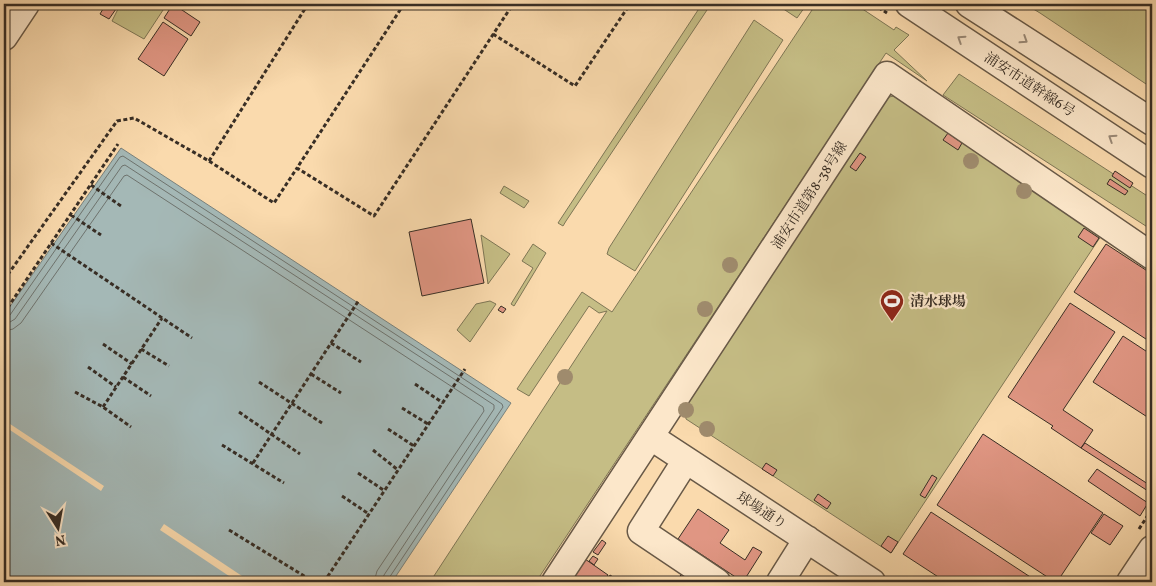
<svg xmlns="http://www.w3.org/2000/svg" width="1156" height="586" font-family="Vollkorn,'Noto Serif JP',serif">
<rect width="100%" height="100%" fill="#fadaad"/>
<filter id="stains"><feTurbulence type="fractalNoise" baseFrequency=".004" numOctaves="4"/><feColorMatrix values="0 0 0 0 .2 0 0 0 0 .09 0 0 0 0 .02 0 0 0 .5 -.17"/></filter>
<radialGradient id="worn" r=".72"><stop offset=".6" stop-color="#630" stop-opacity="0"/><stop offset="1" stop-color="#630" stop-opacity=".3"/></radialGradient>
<path fill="#c5bd85" stroke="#7e7655" d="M110,4h57l-23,35 -32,-18 6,-12z
M702,4h9l-145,217 -3,5 -5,-3z
M776,4h31l-10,14z
M816,4h39l39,26 2,-3 13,8 -15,15 33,31 -41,-28 -350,529h-106l177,-271 -8,2 -10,-7 -60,90 -12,-7 65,-97 30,20z
M1025,4h127v84l-112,-75z
M754,20l29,20 -148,231 -28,-17 2,-6z
M959,74l193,125v31l-209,-135z
M894,96l207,140 -210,317 -205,-134 -1,-11 199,-310z
M504,186l25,15 -5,7 -24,-15z
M481,235l29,19 -22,30z
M533,244l13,9 -32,53 -3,-2 22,-36 -11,-7z
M490,301l6,3 -26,38 -13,-12 19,-26z"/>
<path fill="#a4b8b6" stroke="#79817c" d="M121,148l390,255 -119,179h-388v-267z"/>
<path fill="#fadaad" d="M4,420l100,66 -3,5 -97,-65z
M164,524l87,58h-13l-78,-52z"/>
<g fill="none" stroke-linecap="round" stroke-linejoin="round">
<path stroke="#6e736e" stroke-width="1" d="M4,317l6,-2 110,-158 3,-1 379,248 1,3 -114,171 -1,4
M4,323l6,-1 5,-3 107,-153 3,-1 369,240v4l-110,166 -2,7
M4,331l9,-2 8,-6 103,-147 3,-1 356,232 1,4 -107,160 -3,11"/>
</g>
<path fill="#e09683" stroke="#382e25" d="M106,4l10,5 -7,10 -9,-5z
M173,4l27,18 -9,14 -27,-18z
M163,22l25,17 -24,37 -26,-17z
M948,133l14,10 -4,7 -15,-10z
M860,153l6,4 -10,14 -6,-4z
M1115,171l18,12 -3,5 -18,-12z
M1110,179l18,12 -3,4 -18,-11z
M471,219l13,64 -62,13 -13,-64z
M1084,228l15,10 -6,9 -15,-10z
M1106,244l46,30v69l-78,-51z
M1070,303l45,29 -52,78 30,20 -12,18 -30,-20 2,-2 -45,-29z
M501,306l5,3 -3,4 -5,-3z
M1123,336l29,19v65l-59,-38z
M983,434l120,79 -46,69h-2l-118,-77z
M1085,443l66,43 -3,5 -67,-43z
M766,463l11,7 -4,6 -11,-7z
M1097,469l51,34 -8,13 -52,-35z
M932,475l5,3 -12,20 -5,-3z
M818,494l13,9 -4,6 -13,-9z
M698,509l31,21 -9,13 25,17 8,-13 9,5 -19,30 -65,-43z
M931,512l107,70h-92l-43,-28z
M1104,514l19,12 -13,19 -19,-12z
M888,536l10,6 -7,11 -10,-7z
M602,540l4,3 -8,12 -5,-3z
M593,556l5,3 -4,6 -5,-4z
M585,559l23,16 -5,7h-34z
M685,569l19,13h-28z
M610,575l11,7h-15z"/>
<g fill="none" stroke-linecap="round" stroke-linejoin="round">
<g stroke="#685947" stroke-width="29">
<path id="minor" d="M909,4l243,161
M969,4l183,118
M4,37l22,-33
M651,437l221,145
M686,460l-45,71 76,51
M555,582l332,-507 265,181
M780,582l27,-43
M1130,582l22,-33"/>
</g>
<path stroke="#382e25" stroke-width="3" stroke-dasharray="4 2.5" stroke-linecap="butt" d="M98,4l6,3
M404,4l-107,164 77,48 139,-212
M873,4l14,9
M493,34l82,52 55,-82
M209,161l99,-157
M91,185l30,21
M71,215l30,20
M51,243l141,95
M4,280l113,-159 17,-3 75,43 65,42 23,-35
M4,313l114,-169
M331,343l30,19
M103,344l29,20
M141,349l28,17
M88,367l28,20
M311,374l30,19
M123,377l28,19
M259,382l63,41
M415,384l28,19
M75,392l28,15 28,20
M103,407l59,-89
M402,408l26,16
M239,412l61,42
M388,429l26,17
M222,445l62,38
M373,450l25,20
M253,463l106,-163
M358,473l27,18
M342,496l27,18
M1139,529l13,-20
M229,530l85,52
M324,582l141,-213"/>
<use href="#minor" stroke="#fce7ca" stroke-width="26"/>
</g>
<g fill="#9f8b6d">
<circle cx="971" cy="161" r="8"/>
<circle cx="1024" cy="191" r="8"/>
<circle cx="730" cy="265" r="8"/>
<circle cx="705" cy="309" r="8"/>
<circle cx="565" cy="377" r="8"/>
<circle cx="686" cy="410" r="8"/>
<circle cx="707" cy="429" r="8"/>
</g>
<defs><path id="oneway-chevron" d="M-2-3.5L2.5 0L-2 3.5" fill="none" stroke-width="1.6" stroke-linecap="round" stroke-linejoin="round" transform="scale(1.25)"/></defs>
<g stroke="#9a8a78">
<use href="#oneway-chevron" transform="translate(961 39) rotate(-147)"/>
<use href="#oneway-chevron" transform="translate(1024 40) rotate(33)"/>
<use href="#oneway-chevron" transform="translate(1112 138) rotate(-147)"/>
</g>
<defs>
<g id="stadium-pin" transform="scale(1.25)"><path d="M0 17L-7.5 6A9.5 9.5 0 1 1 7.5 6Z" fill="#8f2418" stroke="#fce7ca"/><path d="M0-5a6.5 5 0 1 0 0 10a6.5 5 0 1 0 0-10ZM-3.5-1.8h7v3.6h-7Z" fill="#fff"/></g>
</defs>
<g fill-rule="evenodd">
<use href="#stadium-pin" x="892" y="301"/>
</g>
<g text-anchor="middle" stroke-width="4.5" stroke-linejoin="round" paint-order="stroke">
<g font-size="14" fill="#382e25" stroke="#fce7ca">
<text transform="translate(1030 84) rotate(33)" y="5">浦安市道幹線6号</text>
<text transform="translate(809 195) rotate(-57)" y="5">浦安市道第8-38号線</text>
<text transform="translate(762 510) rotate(33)" y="5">球場通り</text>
</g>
<g font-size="14" font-weight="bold" fill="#382e25" stroke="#fce7ca" text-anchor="start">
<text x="910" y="306">清水球場</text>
</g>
</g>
<rect width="1156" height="586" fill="none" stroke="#fadaad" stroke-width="20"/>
<rect x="5" y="5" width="1146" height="576" fill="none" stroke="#382e25" stroke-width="2.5"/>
<rect x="10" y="10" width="1136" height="566" fill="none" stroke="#382e25"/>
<g transform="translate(58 528) rotate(169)" stroke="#fce7ca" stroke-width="4" paint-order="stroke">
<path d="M0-4L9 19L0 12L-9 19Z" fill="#382e25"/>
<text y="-8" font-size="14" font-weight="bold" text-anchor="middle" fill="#382e25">N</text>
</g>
<rect width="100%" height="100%" filter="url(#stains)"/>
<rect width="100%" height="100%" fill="url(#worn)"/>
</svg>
